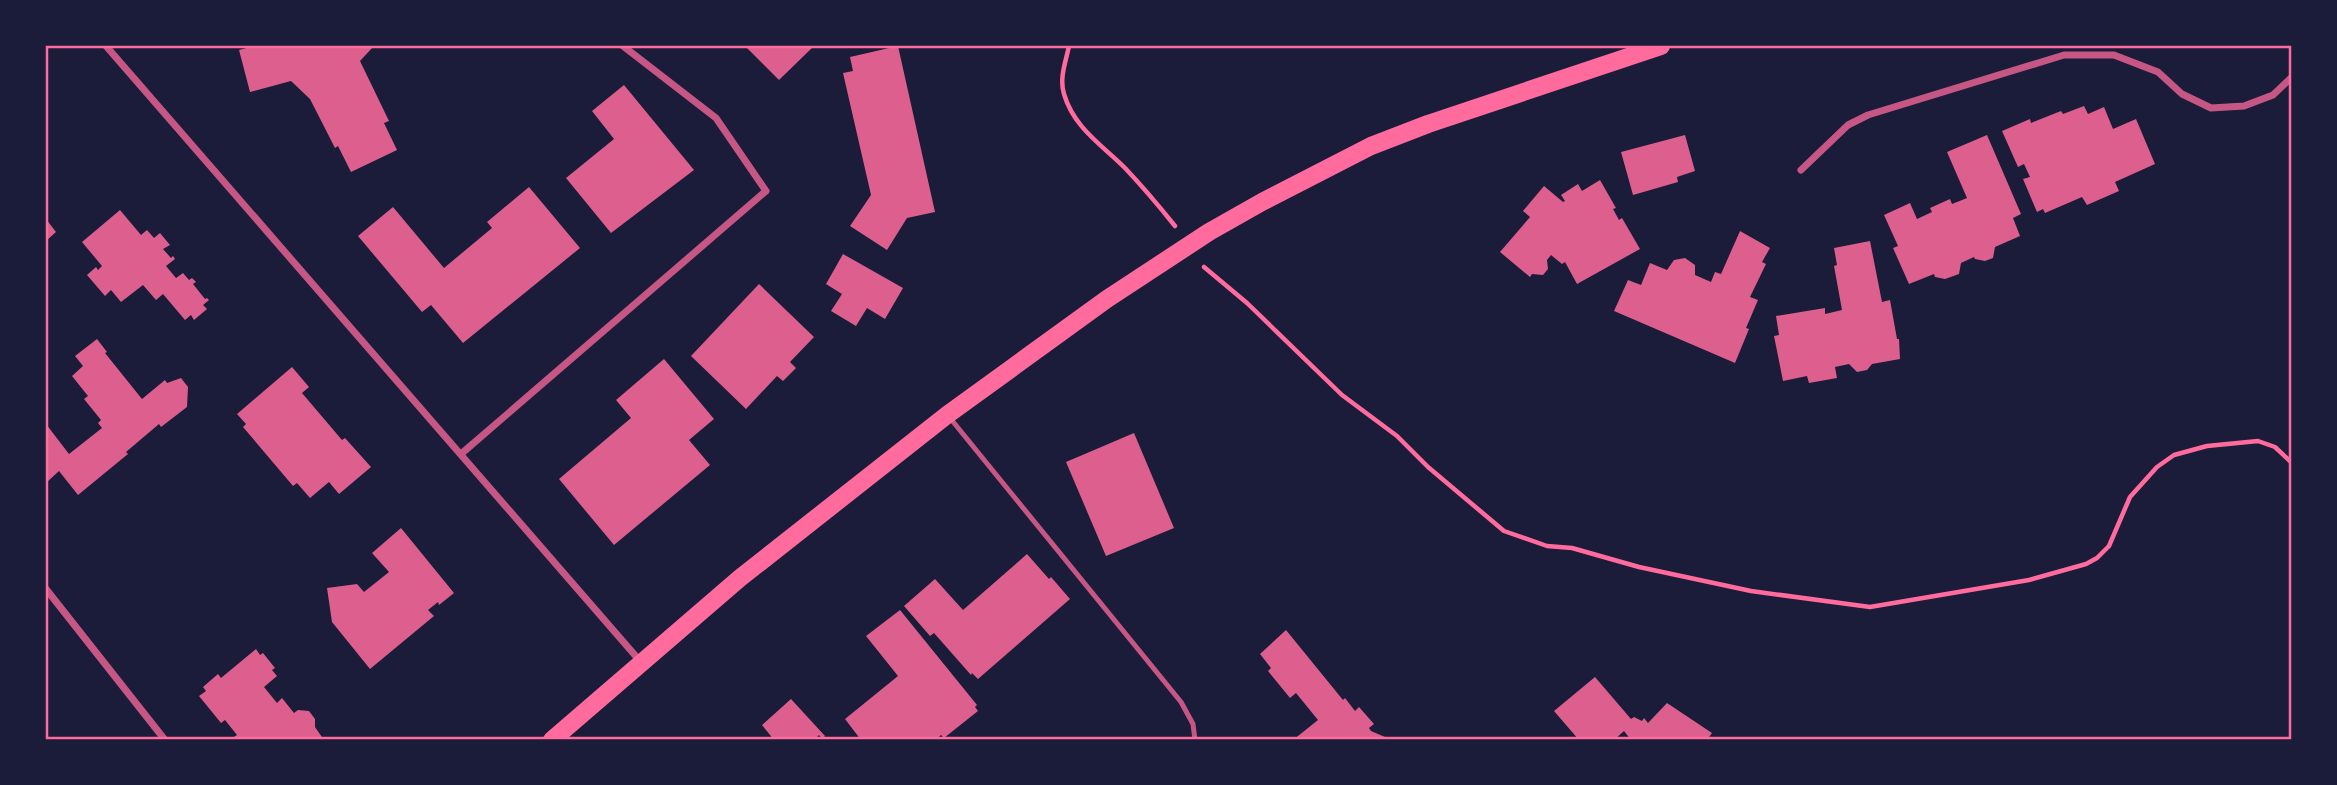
<svg xmlns="http://www.w3.org/2000/svg" width="2337" height="785" font-family="Raleway,sans-serif">
<rect width="100%" height="100%" fill="#1b1b3a"/>
<path fill="#dd5f8e" d="M254,46h117l2,1 -13,14 29,60 -5,2 13,27 -46,22 -13,-26 -3,2 -25,-49 -19,-18 -41,11 -11,-42z
M745,46h69l-35,34z
M898,46l37,166 -28,6 -20,32 -37,-24 21,-31 -28,-122 10,-2 -3,-14z
M936,46h38v2h-38z
M624,85l70,85 -83,63 -45,-55 48,-39 -22,-28z
M2084,106l4,8 16,-7 9,22 23,-10 19,45 -40,18 4,9 -32,14 -5,-8 -37,16 -2,-4 -6,3 -14,-33 7,-2 -6,-13 -6,3 -16,-36 28,-12 1,4 30,-12 2,3z
M1685,135l10,36 -18,6 1,5 -45,13 -12,-43z
M1987,135l34,79 -8,4 7,18 -25,11 -2,11 -8,3 -10,-2 -1,-2 -13,6 -2,11 -14,5 -10,-2 -1,-3 -25,10 -16,-36 5,-2 -14,-31 26,-12 7,16 15,-7 -2,-4 20,-9 2,5 15,-6 -20,-46z
M1600,180l16,28 -3,1 6,11 3,-2 18,31 -63,35 -12,-22 -3,2 -11,-9 -4,5 1,9 -5,6 -11,-1 -2,3 -30,-25 30,-35 -7,-6 21,-25 19,16 2,-1 -4,-6 17,-11 4,7z
M529,187l51,61 -117,95 -32,-38 -9,7 -64,-76 35,-29 51,61 48,-40 -5,-6z
M120,210l21,25 6,-5 7,8 6,-5 10,12 -7,4 8,9 2,-2 2,3 -9,7 10,12 7,-5 6,7 3,-2 4,4 -3,2 12,15 2,-1 2,2 -6,5 4,4 -13,11 -3,-5 -6,5 -22,-26 -7,6 -13,-15 -22,17 -10,-12 -6,6 -18,-21 9,-8 2,3 4,-4 -20,-24z
M46,219l10,13 -10,9z
M1740,231l30,17 -8,14 4,2 -16,33 8,3 -12,28 3,1 -14,34 -121,-52 14,-31 13,5 9,-22 17,7 7,-10 11,-2 10,7v10l16,7 4,-10 6,2z
M1870,241l12,61 8,-2 7,39h2l1,20 -28,5 -5,6 -10,2 -8,-8 -14,3 2,11 -28,5 -2,-7 -24,5 -9,-45 5,-1 -3,-19 49,-8v6l17,-4 -8,-44 3,-1 -3,-17z
M843,254l60,34 -18,31 -18,-11 -11,18 -25,-15 11,-17 -16,-10z
M759,284l55,53 -24,25 6,6 -13,13 -6,-5 -31,33 -55,-53z
M97,339l10,13 -2,1 37,46 23,-19 2,3 14,-5 7,9 -1,20 -26,20 -2,-3 -33,28 2,2 -50,41 -19,-24 -13,12v-59l23,30 33,-26 -4,-5 3,-3 -17,-21 4,-3 -16,-20 11,-10 -8,-10z
M664,359l50,60 -25,21 21,25 -96,80 -55,-66 72,-61 -15,-18z
M292,367l17,20 -7,6 40,47 3,-2 26,29 -32,27 -10,-12 -19,16 -13,-15 -4,3 -50,-59 3,-3 -9,-10z
M1134,433l40,95 -68,28 -40,-94z
M401,528l53,65 -15,12 -1,-3 -10,8 6,6 -64,53 -38,-47 -5,-34 30,-4 7,8 25,-20 -17,-19z
M1027,554l22,25 2,-2 19,22 -92,80 -6,-6 -1,2 -37,-42 -4,3 -26,-30 31,-27 28,31z
M900,610l77,95 -2,2 3,4 -34,27 -3,-3 -6,5h-74l-16,-21 53,-43 -32,-40z
M1286,630l57,70 2,-2 10,13 4,-4 15,17 -5,4 2,3 21,9h-99l25,-20 -22,-27 -6,5 -22,-27 3,-3 -11,-14z
M256,649l4,6 3,-2 12,15 -3,2 5,6 -13,11 13,16 5,-5 12,15 4,-3 11,1 6,8v8l9,13h-88l-2,-3 3,-2 -12,-15 -4,3 -22,-27 7,-5 -3,-4 15,-13 3,4z
M1595,677l36,42 3,-2 8,4 2,-3 4,5 19,-20 45,30 -5,7h-76l-7,-9 -10,9h-35l-25,-29z
M791,699l34,37 -3,3 -3,-4 -5,5h-40l-12,-15z"/>
<g fill="none" stroke-linecap="round" stroke-linejoin="round">
<path stroke="#ff6b9d" stroke-width="4.5" d="M1069,46c-3,15 -10,32 -5,48 10,34 38,51 61,74 18,19 34,38 50,58
M1204,267l43,36 95,92 55,41 31,31 76,64 43,15 25,2 67,19 112,24 119,16 159,-27 57,-16 11,-6 12,-12 21,-49 27,-30 17,-12 33,-9 51,-5 17,6 17,16"/>
<path stroke="#c65784" stroke-width="5" d="M950,418l231,284 12,22 2,16"/>
<path stroke="#c65784" stroke-width="7" d="M106,46l534,615
M1801,170l47,-45 20,-10 196,-60h50l44,17 24,22 29,14 33,-2 29,-11 19,-18
M461,454l305,-263 -50,-73 -93,-72
M46,589l119,151"/>
<path stroke="#ff6b9d" stroke-width="18" d="M552,740l188,-162 207,-163 160,-116 102,-67 53,-30 109,-56 57,-22 233,-78"/>
</g>
<rect width="2337" height="785" fill="none" stroke="#1b1b3a" stroke-width="94"/>
<rect x="47" y="47" width="2243" height="691" fill="none" stroke="#ff6b9d" stroke-width="2.5"/>
</svg>
